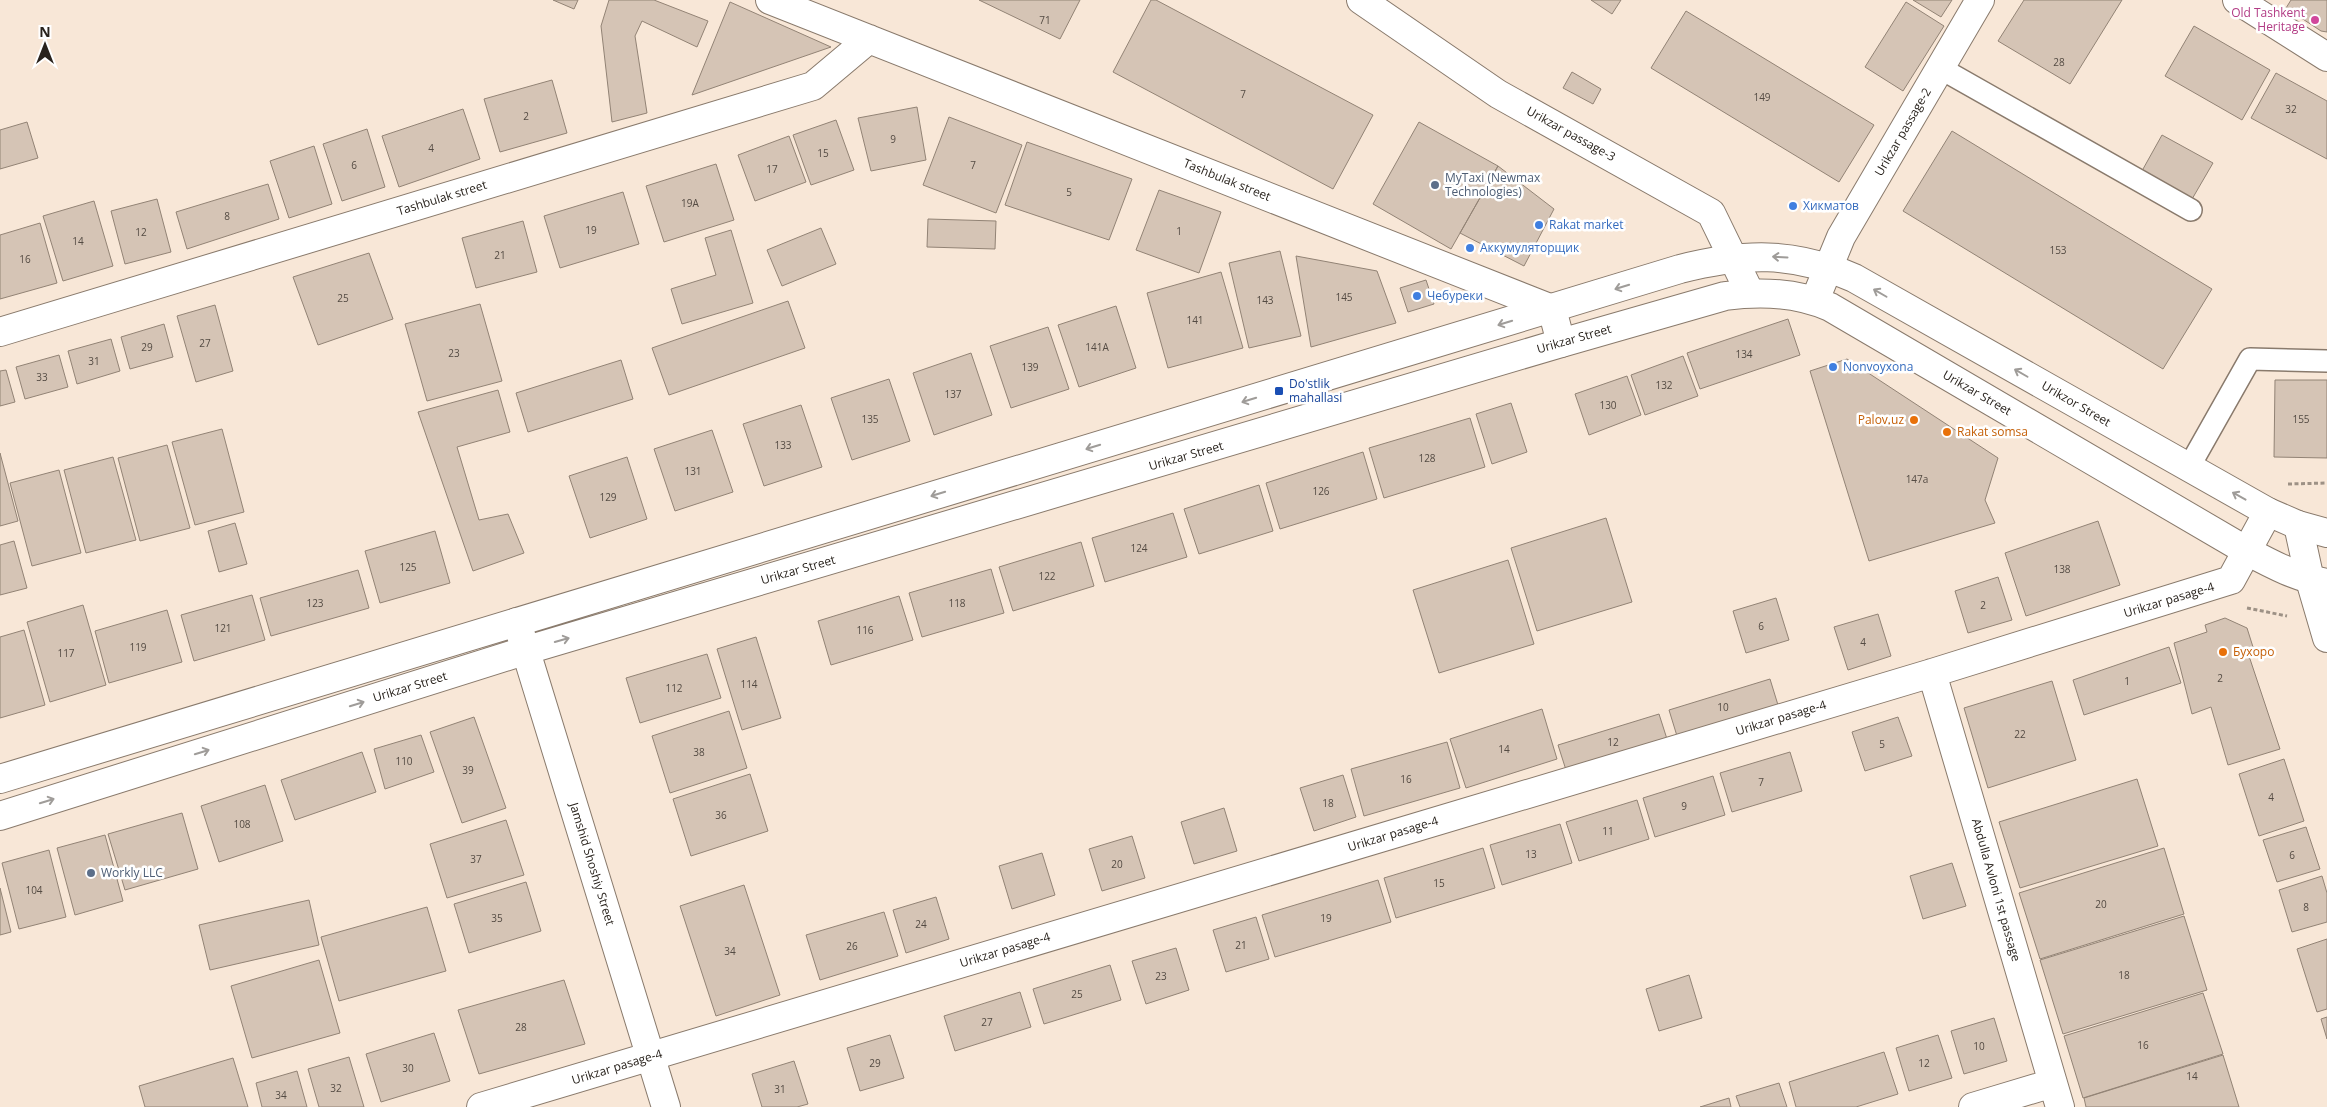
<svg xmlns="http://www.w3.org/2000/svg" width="2327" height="1107" font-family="'Open Sans',sans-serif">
<rect width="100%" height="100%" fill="#f8e7d7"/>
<path fill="#d5c4b5" stroke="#928375" d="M553,0h25l-4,9z
M609,0h45l54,21 -11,26 -55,-26 -7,15 12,77 -35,9 -11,-96z
M979,0h101l-20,39z
M1151,0h5l217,115 -40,74 -220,-117z
M1591,0h30l-9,14z
M1913,0h39l-11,17z
M2024,0h98l-52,84 -72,-43z
M2291,0h36v32l-6,-1 -35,-23z
M730,2l101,45 -139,48z
M1906,2l38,24 -41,65 -38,-24z
M1686,11l188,114 -35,57 -188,-114z
M2194,26l76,44 -28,50 -77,-44z
M1572,72l29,17 -8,15 -30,-16z
M2276,73l51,28v58l-76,-41z
M552,80l15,53 -67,19 -16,-53z
M917,107l9,53 -55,11 -13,-53z
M463,109l17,50 -81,28 -17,-51z
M949,117l73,28 -26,68 -73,-28z
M836,120l18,50 -43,15 -18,-50z
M27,122l11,36 -38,11v-39z
M1419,122l79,44 -47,83 -78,-45z
M367,129l18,58 -43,14 -19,-57z
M1952,131l260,158 -49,80 -260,-158z
M2162,135l51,28 -25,43 -50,-28z
M789,136l17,46 -51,19 -17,-46z
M1027,142l105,37 -23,61 -104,-35z
M314,146l18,58 -43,14 -19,-57z
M716,164l18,56 -70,22 -18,-56z
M1498,166l56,43 -30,57 -64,-33z
M268,184l11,35 -92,30 -11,-37z
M1159,190l62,22 -22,61 -63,-23z
M623,192l16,52 -79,24 -16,-52z
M157,199l14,53 -46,12 -14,-53z
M94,201l19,65 -50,15 -20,-65z
M928,219l68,2 -1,28 -68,-2z
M523,221l14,51 -61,16 -14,-50z
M40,223l17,60 -57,16v-64z
M821,228l15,36 -54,22 -15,-36z
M731,230l22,73 -71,21 -11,-35 45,-14 -11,-37z
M1280,251l21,85 -52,12 -20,-85z
M369,253l24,66 -75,26 -25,-68z
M1296,256l81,15 19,52 -85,24z
M1221,272l22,76 -75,20 -21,-75z
M1426,280l8,24 -26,8 -8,-24z
M788,301l17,47 -136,47 -17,-47z
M480,304l22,77 -75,20 -22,-77z
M215,305l18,66 -37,11 -19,-66z
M1116,306l20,62 -57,19 -21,-62z
M1788,319l12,36 -100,34 -13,-36z
M164,324l9,33 -43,12 -9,-32z
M1048,327l21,62 -58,19 -21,-62z
M111,339l9,32 -43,13 -9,-33z
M971,353l21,62 -58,20 -21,-62z
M59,355l9,32 -43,12 -9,-32z
M1683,356l15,40 -53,19 -14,-40z
M1847,359l151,99 -13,42 10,23 -126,38 -59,-190z
M621,360l12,39 -105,33 -12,-39z
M6,370l9,32 -15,4v-35z
M1627,376l14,39 -52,20 -14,-41z
M889,379l21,62 -58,19 -21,-62z
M2275,380h52v78l-53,-1z
M498,390l12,42 -53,15 22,73 29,-6 16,39 -51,18 -55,-159z
M1511,403l16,49 -35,12 -16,-50z
M801,405l21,62 -58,19 -21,-62z
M1470,418l15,49 -101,31 -15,-50z
M222,429l22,83 -49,13 -23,-83z
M712,430l21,62 -58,19 -21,-62z
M167,445l23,83 -50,13 -22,-83z
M1363,452l14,47 -97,30 -14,-46z
M0,453l18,68 -18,5z
M113,457l23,83 -50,13 -22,-83z
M627,457l20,62 -57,19 -21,-62z
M59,470l22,83 -49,13 -22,-83z
M1259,485l14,46 -74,23 -15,-45z
M1173,513l14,44 -82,25 -13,-44z
M1606,518l26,84 -95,29 -26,-83z
M2098,521l22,64 -94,31 -21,-63z
M235,523l12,41 -28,8 -11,-41z
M435,531l15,52 -70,20 -15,-52z
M14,541l13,47 -27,7v-50z
M1081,542l13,44 -81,25 -14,-44z
M1508,560l26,84 -95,29 -26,-83z
M991,569l13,44 -82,24 -13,-44z
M358,570l11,38 -98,28 -11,-38z
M1998,577l14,43 -44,13 -13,-42z
M252,595l13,45 -71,21 -13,-46z
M899,596l14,44 -82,25 -13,-44z
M1776,598l13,42 -43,13 -13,-42z
M83,605l23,80 -56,17 -23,-80z
M167,610l15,52 -73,21 -14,-52z
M1878,614l13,42 -43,14 -14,-43z
M2225,618l22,10 6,19 -6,3 33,99 -52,16 -17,-58 -19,7 -18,-71 33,-11 -2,-7z
M24,630l21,75 -45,13v-81z
M756,637l25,81 -39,12 -25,-81z
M2169,647l12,36 -97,32 -11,-35z
M707,654l14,44 -81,25 -14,-45z
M1770,679l8,26 -101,31 -8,-26z
M2052,681l24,79 -88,28 -24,-80z
M1542,709l15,50 -91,29 -16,-49z
M729,711l18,57 -77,25 -18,-57z
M1659,714l8,25 -101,31 -8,-25z
M474,717l32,91 -44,15 -32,-91z
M1898,717l14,39 -47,15 -13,-39z
M421,735l13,37 -49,17 -11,-40z
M1447,742l13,46 -96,28 -13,-47z
M362,752l14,40 -81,28 -14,-40z
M1790,752l12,39 -70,21 -12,-39z
M2284,759l20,62 -45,15 -20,-62z
M750,774l18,57 -77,25 -18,-57z
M1343,775l13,42 -42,14 -14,-43z
M1713,776l12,39 -70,22 -12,-39z
M2137,779l21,67 -138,42 -21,-66z
M265,785l18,56 -64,21 -18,-56z
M1637,800l12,39 -70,22 -13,-39z
M1224,808l13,43 -43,13 -13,-42z
M182,813l16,56 -73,21 -17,-56z
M506,820l18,55 -77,23 -17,-54z
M1560,824l12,39 -70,22 -12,-40z
M2306,827l14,42 -43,13 -14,-42z
M105,835l18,66 -48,14 -18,-67z
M1132,836l13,42 -43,13 -13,-42z
M1483,848l12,40 -99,30 -12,-40z
M2164,848l20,66 -144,45 -21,-66z
M49,850l17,67 -47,12 -17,-66z
M1042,853l13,42 -43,14 -13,-43z
M1952,863l14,43 -43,13 -13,-43z
M2322,876l5,17v29l-35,10 -13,-42z
M1378,880l13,42 -116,35 -13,-42z
M526,882l15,49 -72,22 -15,-49z
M744,885l36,110 -64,21 -36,-110z
M0,888l11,44 -11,3z
M936,897l13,42 -43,14 -13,-43z
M309,900l10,45 -109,25 -11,-45z
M427,907l19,64 -107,30 -18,-64z
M884,912l14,44 -78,24 -14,-45z
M2184,916l23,74 -144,44 -23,-74z
M1256,917l13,42 -43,13 -13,-42z
M2327,939v70l-10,3 -20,-63z
M1176,948l13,42 -43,14 -14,-43z
M319,960l21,73 -88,25 -21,-72z
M1110,965l11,35 -77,24 -11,-35z
M1689,975l13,43 -43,13 -13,-42z
M564,980l21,64 -106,30 -21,-64z
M1020,992l11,35 -76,24 -11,-35z
M2203,993l20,61 -140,44 -19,-62z
M2327,1017v22l-6,-20z
M1994,1018l13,43 -43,13 -13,-43z
M434,1033l16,48 -69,21 -15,-48z
M890,1035l14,43 -44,13 -13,-43z
M1938,1035l14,43 -43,13 -13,-43z
M1884,1052l14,42 -42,13h-60l-7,-25z
M2223,1055l16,52h-153l-2,-9z
M349,1057l15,50h-45l-11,-38z
M233,1058l15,49h-103l-6,-21z
M794,1061l14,43 -11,3h-35l-10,-33z
M297,1071l10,36h-45l-6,-24z
M1779,1083l8,24h-47l-4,-11z
M1729,1098l2,9h-31z"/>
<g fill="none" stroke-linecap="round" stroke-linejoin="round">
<g stroke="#897a6c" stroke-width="24">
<path id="service" d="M1940,68l251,142
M2189,467l61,-108 77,2"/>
</g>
<g stroke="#897a6c" stroke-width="30">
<path id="minor" d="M770,0l782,309 9,34
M1361,0l137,94 213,119 39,80
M2237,0l90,57
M1815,300l26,-63 139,-237
M0,332l813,-246 56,-47
M2298,525l12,55 17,58
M517,622l149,485
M1932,673l128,434
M481,1107l1451,-434 299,-93 37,-68
M1973,1107l80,-24"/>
</g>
<g stroke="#897a6c" stroke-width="30">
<path id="secondary" d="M0,779l1680,-510c63,-16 113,-18 174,9l414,234 30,13 29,8
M0,816l527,-166 1034,-307 164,-47c36,-5 71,-4 105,11l417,244c26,14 51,27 80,32"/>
</g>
<path stroke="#9d9185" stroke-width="3" stroke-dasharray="4 2.5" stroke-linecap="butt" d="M2288,484l39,-1
M2247,608l40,8"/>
<use href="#service" stroke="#fff" stroke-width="21"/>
<use href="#minor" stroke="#fff" stroke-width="28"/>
<use href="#secondary" stroke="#fff" stroke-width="28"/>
</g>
<defs><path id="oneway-shaft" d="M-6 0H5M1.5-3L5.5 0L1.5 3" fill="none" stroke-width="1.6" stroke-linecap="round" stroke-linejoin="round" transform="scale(1.25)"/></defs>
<g stroke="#9f9c99">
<use href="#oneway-shaft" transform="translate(1780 257) rotate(-177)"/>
<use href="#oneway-shaft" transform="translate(1622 287) rotate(163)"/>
<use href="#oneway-shaft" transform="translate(1880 293) rotate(-150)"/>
<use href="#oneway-shaft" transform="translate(1505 323) rotate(163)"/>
<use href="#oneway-shaft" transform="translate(2021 373) rotate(-150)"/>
<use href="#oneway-shaft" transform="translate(1249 400) rotate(163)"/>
<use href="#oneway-shaft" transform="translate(1093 447) rotate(163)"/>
<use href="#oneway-shaft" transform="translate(938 494) rotate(163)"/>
<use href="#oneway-shaft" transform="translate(2239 496) rotate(-151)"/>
<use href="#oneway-shaft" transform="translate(562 640) rotate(-16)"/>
<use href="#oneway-shaft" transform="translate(357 704) rotate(-17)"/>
<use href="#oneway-shaft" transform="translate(202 752) rotate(-17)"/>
<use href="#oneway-shaft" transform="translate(47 801) rotate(-17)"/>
</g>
<circle fill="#d1479c" stroke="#fff" stroke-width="2" cx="2315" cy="20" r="5"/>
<g fill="#5c6f8a" stroke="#fff" stroke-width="2">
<circle cx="1435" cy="185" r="5"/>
<circle cx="91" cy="873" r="5"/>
</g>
<g fill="#3f7fe0" stroke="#fff" stroke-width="2">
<circle cx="1793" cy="206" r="5"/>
<circle cx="1539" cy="225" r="5"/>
<circle cx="1470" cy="248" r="5"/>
<circle cx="1417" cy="296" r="5"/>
<circle cx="1833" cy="367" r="5"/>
</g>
<rect fill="#1a4fb4" stroke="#fff" stroke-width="2" x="1274" y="386" width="10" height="10" rx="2.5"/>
<g fill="#e8710a" stroke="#fff" stroke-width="2">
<circle cx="1914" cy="420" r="5"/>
<circle cx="1947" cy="432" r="5"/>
<circle cx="2223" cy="652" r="5"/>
</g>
<g text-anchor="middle" stroke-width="5" stroke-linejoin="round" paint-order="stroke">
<g font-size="10" fill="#544b43">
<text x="1045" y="24">71</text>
<text x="2059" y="66">28</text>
<text x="1243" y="98">7</text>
<text x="1762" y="101">149</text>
<text x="2291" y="113">32</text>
<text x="526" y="120">2</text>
<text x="893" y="143">9</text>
<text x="431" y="152">4</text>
<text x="823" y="157">15</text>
<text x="354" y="169">6</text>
<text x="973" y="169">7</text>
<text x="772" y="173">17</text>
<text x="1069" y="196">5</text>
<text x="690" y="207">19A</text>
<text x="227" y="220">8</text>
<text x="591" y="234">19</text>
<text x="1179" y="235">1</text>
<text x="141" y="236">12</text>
<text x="78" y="245">14</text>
<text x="2058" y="254">153</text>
<text x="500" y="259">21</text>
<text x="25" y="263">16</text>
<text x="1344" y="301">145</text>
<text x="343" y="302">25</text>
<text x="1265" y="304">143</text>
<text x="1195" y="324">141</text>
<text x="205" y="347">27</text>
<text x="147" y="351">29</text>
<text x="1097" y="351">141A</text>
<text x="454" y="357">23</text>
<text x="1744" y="358">134</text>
<text x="94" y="365">31</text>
<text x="1030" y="371">139</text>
<text x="42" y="381">33</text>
<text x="1664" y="389">132</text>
<text x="953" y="398">137</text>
<text x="1608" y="409">130</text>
<text x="870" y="423">135</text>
<text x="2301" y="423">155</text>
<text x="783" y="449">133</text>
<text x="1427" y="462">128</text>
<text x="693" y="475">131</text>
<text x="1917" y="483">147a</text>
<text x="1321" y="495">126</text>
<text x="608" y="501">129</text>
<text x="1139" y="552">124</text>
<text x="408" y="571">125</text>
<text x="2062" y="573">138</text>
<text x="1047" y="580">122</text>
<text x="315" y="607">123</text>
<text x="957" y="607">118</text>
<text x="1983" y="609">2</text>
<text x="1761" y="630">6</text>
<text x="223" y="632">121</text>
<text x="865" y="634">116</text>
<text x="1863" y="646">4</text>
<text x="138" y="651">119</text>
<text x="66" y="657">117</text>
<text x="2220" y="682">2</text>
<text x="2127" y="685">1</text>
<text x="749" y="688">114</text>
<text x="674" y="692">112</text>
<text x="1723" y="711">10</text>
<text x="2020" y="738">22</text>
<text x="1613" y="746">12</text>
<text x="1882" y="748">5</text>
<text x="1504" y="753">14</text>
<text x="699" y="756">38</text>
<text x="404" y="765">110</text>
<text x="468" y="774">39</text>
<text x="1406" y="783">16</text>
<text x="1761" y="786">7</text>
<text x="2271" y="801">4</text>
<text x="1328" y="807">18</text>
<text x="1684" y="810">9</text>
<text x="721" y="819">36</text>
<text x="242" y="828">108</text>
<text x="1608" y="835">11</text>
<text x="1531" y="858">13</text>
<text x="2292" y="859">6</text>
<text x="476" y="863">37</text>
<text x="1117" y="868">20</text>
<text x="1439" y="887">15</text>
<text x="34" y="894">104</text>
<text x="2101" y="908">20</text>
<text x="2306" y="911">8</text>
<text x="497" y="922">35</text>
<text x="1326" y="922">19</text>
<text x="921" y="928">24</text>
<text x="1241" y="949">21</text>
<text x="852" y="950">26</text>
<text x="730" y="955">34</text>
<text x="2124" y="979">18</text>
<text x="1161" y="980">23</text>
<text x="1077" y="998">25</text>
<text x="987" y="1026">27</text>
<text x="521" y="1031">28</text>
<text x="2143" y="1049">16</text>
<text x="1979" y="1050">10</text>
<text x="875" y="1067">29</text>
<text x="1924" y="1067">12</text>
<text x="408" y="1072">30</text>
<text x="2192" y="1080">14</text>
<text x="336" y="1092">32</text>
<text x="780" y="1093">31</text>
<text x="281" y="1099">34</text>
</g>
<g font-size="12" fill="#b23c85" stroke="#fff" text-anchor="end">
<text x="2305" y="17">Old Tashkent<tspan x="2305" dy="14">Heritage</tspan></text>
</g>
<g font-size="12" fill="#29231d" stroke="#fff">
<text transform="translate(1903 132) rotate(-60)" y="4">Urikzar passage-2</text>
<text transform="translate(1571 134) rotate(29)" y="4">Urikzar passage-3</text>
<text transform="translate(1227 180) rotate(22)" y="4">Tashbulak street</text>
<text transform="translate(442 198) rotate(-17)" y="4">Tashbulak street</text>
<text transform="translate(1574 339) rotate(-16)" y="4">Urikzar Street</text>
<text transform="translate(1977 393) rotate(30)" y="4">Urikzar Street</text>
<text transform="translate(2076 404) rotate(30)" y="4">Urikzor Street</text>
<text transform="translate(1186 456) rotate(-16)" y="4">Urikzar Street</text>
<text transform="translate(798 570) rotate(-16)" y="4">Urikzar Street</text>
<text transform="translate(2169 600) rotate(-17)" y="4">Urikzar pasage-4</text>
<text transform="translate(410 687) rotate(-17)" y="4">Urikzar Street</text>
<text transform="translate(1781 718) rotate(-17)" y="4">Urikzar pasage-4</text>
<text transform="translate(1393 834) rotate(-17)" y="4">Urikzar pasage-4</text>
<text transform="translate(592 864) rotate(73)" y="4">Jamshid Shoshiy Street</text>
<text transform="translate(1996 890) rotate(74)" y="4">Abdulla Avloni 1st passage</text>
<text transform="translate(1005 950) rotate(-17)" y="4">Urikzar pasage-4</text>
<text transform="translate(617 1067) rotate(-17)" y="4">Urikzar pasage-4</text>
</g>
<g font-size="12" fill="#4e5e75" stroke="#fff" text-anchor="start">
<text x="1445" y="182">MyTaxi (Newmax<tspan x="1445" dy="14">Technologies)</tspan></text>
<text x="101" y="877">Workly LLC</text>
</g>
<g font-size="12" fill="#366cbe" stroke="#fff" text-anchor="start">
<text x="1803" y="210">Хикматов</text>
<text x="1549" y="229">Rakat market</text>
<text x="1480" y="252">Аккумуляторщик</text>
<text x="1427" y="300">Чебуреки</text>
<text x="1843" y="371">Nonvoyxona</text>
</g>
<g font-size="12" fill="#164399" stroke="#fff" text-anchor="start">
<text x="1289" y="388">Do'stlik<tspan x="1289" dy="14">mahallasi</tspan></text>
</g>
<g font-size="12" fill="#c56008" stroke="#fff" text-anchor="start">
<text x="1904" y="424" text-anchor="end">Palov.uz</text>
<text x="1957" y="436">Rakat somsa</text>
<text x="2233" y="656">Бухоро</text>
</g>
</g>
<g transform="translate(45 45)" stroke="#ffffff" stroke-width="4" paint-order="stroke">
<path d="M0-4L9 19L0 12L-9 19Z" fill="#29231d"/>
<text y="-8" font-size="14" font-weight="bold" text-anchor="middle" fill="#29231d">N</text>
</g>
</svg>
